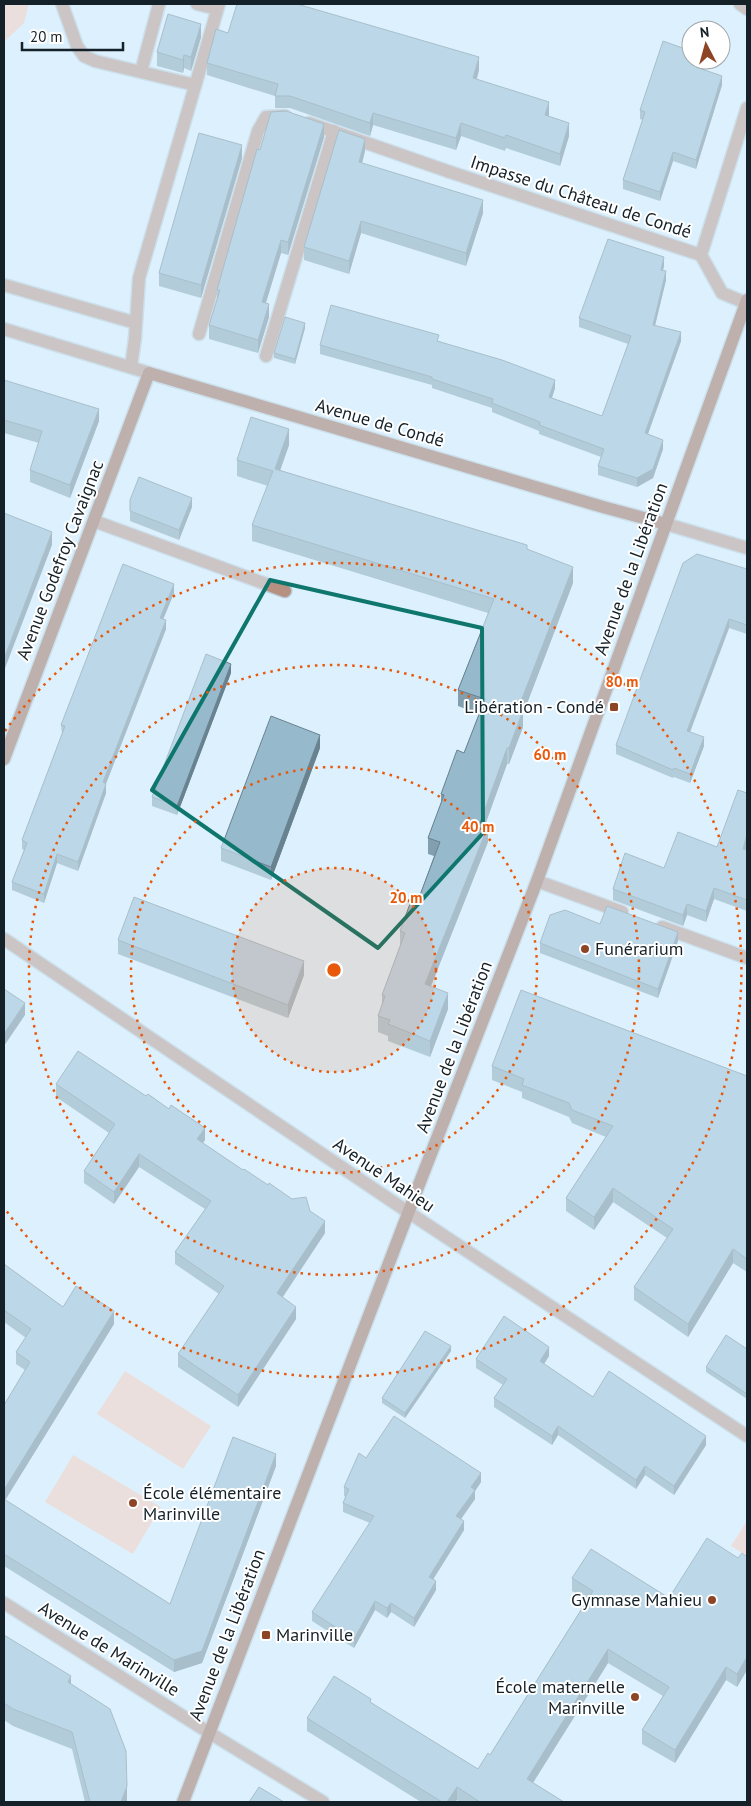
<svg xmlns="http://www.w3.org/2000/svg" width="751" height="1806" font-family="'PT Sans',sans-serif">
<rect width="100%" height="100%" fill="#dcf1fd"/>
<path fill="#fbc9b5" d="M4,4h25l-5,19 -20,19z
M125,1371l86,55 -28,43 -86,-55z
M73,1455l88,52 -28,47 -88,-52z
M747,1521v35l-16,-10z"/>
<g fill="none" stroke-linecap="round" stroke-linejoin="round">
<g stroke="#b8ccd7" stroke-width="15">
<path id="service" d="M62,4l15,42 7,10 11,5 100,24
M197,4l20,5
M141,72l18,-68
M309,123l141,49
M4,285l132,38
M199,334l59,-203 8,-14 19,-1
M135,338l4,-60 80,-274
M266,356l68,-225
M94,521l191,70"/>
</g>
<g stroke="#b8ccd7" stroke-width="15">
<path id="minor" d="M740,4l7,5
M450,172l251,83
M746,303l-24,-10 -21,-38 46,-147
M131,367l4,-29
M537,881l85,31
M662,927l85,31
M4,939l404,273 339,224"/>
</g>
<g stroke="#b8ccd7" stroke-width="15">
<path id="tertiary" d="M4,329l145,44
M666,524l81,24
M4,1603l204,129 115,70"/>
</g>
<g stroke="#b8ccd7" stroke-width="15">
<path id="secondary" d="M4,759l145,-386 454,134 63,17
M183,1802l237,-620 117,-301 210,-581"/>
</g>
<use href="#service" stroke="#b69081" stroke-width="12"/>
<use href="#minor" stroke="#b69081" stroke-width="12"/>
<use href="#tertiary" stroke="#b69081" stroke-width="12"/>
<use href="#secondary" stroke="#98624c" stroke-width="12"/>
</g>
<path fill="#819faf" d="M228,33l251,37 -2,9 72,36 -1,2 21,19 -9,30 -54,-18 -1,3 -44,-15 -5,14 -83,-25 -3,11 -80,-28h-15v-12l-68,-21v-12z
M201,37l-10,34 -7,-3 -1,5 -26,-7v-14z
M700,60l-2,8 24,17 -26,84 -23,-8 -13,40 -37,-12v-9l20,-60 -3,-1v-9z
M324,137l-36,118 -7,-2 -15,50 3,14 -11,36 -49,-14v-14l8,-25v-10l43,-140z
M365,151l-3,12 121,50 -17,53 -105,-33 -12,41 -45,-14v-13z
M242,158l-41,140 -42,-12v-13z
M664,266l-1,4 3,10 -11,45 26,16 -33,93 15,15 -10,29 -16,9 -39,-12v-9l3,-9 -62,-23v-3l-47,-19v-4l-60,-20v-3l-112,-31v-9l119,-4 116,47 -3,10 50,18 26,-72 -49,-17v-9z
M305,328l-10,36 -21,-6v-5z
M4,380l95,41 -29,77 -40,-16v-12l9,-27 -35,-10z
M289,445l-9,25 247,79 46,34 -50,131v13l-14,37h-2l-22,61 3,17 -57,144 17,23 -18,48 -42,-16v-5l-10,-4v-16l4,-10v-11l18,-49v-15l17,-28 17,-47 -6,-2v-16l13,-35v-9l23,-41 15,-39 -21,-8v-16l30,-77 -236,-72v-16l16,-39 -31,-10v-16z
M130,500l62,7 -13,33 -49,-19z
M747,569v65l-18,-6 -39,104 14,14 -14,37 -16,-6 -1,1 -57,-24v-9z
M174,593l-11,26 3,10 -60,155v9l-28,78 -21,-8 -13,40 -32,-13v-8l12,-32 -2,-1v-9l40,-106 -1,-9z
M231,673l-54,142 -25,-9v-9z
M320,748l-49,132 -50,-19v-13z
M717,847l30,3v61l-33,-12 -8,23 -19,-7 -4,11 -70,-26v-11z
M600,924l78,17 -20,57 -118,-45v-10z
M118,940l186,35 -16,43 -170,-64z
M492,1066l255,10v196l-14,-9 -45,74 -54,-37v-13l33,-49 -54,-36 -19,28 -28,-19v-13l40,-61 -34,-14 -3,-6 -47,-19v-6l-30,-12z
M56,1084l149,56 -2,3 40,27 67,41 15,22 -42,64 13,22 -58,88 -60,-40v-13l41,-60 -44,-30v-12l30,-43 -66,-42 -25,37 -30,-21v-12l25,-38 -53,-36z
M4,1264l59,43 51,17 -109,176 165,104 106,-138 -74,197 -28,9 -170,-106v-161l21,-35 -9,-6v-12l10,-14 -22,-16z
M747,1349v50l-41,-27v-5z
M451,1351l-46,67 -23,-15v-5z
M549,1356l-5,8 49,33 113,48 -32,50 -29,-20 -9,14 -78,-54 -6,10 -58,-38v-9l9,-13 -27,-17v-9z
M366,1458l115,24 -6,9v8l-14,20 3,11 -31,49 3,11 -22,37 -23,-15 -4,6 -12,-8 -21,38 -42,-27v-9l58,-89 -27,-11v-9l3,-6 -2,-1v-9z
M747,1557v113l-10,17 -11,-7 -51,83 -33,-19v-14l21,-34 -55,-33 -75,120 31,19h-104l-3,-2 -2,2h-34l-114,-71v-13l64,-15 107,66 12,-14 97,-155 -15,-9v-13l97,20 69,-40z
M4,1635l67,50 56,117h-42l-13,-53 -59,-23 -9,-6z"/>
<path fill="#69828f" d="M201,24v13l-10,34v-14z
M184,55v13l-1,5v-13z
M479,57v13l-6,20v-12z
M698,60h2v3l-4,13v-9z
M722,76v9l-26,84v-9z
M549,102v13l-4,13v-13z
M373,113v12l-3,11v-13z
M461,123v13l-5,14v-12z
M569,123v13l-9,30v-12z
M324,124v13l-36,118v-13z
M365,139v12l-6,24v-13z
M242,145v13l-41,140v-13z
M673,152v9l-13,40v-9z
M483,200v13l-17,53v-13z
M361,221v12l-12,41v-13z
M281,240v13l-19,62v-13z
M664,257v9l-3,12v-8z
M666,271v9l-13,54v-9z
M269,304v13l-11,36v-13z
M305,323v5l-10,36v-5z
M681,332v9l-36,101v-9z
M555,380v8l-6,18v-9z
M99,409v12l-29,77v-13z
M289,429v16l-14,40v-16z
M663,440v9l-10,29 -16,9v-9z
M192,498v9l-13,33v-10z
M52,532v13l-48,126v-12z
M573,567v16l-50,131v13l-14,37v-16l9,-39z
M174,584v9l-14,34v-9z
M729,619v9l-42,112v-9z
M166,620v9l-63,162v-9z
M231,664v9l-54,142v-9z
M320,735v13l-49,132v-13z
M704,737v9l-14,37v-9z
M507,748v16l-27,75v-16z
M106,784v9l-28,78v-9z
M488,826v16l-63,159v-17z
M747,834v12l-4,14v-11z
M57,854v9l-13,40v-9z
M714,888v11l-8,23v-11z
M687,904v11l-4,11v-11z
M678,932v9l-20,57v-9z
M304,961v14l-16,43v-13z
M448,993v16l-18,48v-16z
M25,1003v12l-21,31v-12z
M205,1128v12l-8,11v-12z
M139,1154v13l-25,37v-12z
M613,1188v14l-19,28v-13z
M325,1221v12l-48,72v-12z
M733,1249v14l-45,74v-13z
M296,1307v12l-58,88v-12z
M114,1311v13l-110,178v-12z
M451,1346v5l-46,67v-5z
M549,1347v9l-9,14v-9z
M558,1426v9l-6,10v-9z
M706,1436v9l-32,50v-9z
M276,1454v12l-74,197 -28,9v-12z
M645,1466v9l-9,14v-9z
M481,1473v9l-6,9v8l-19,27v-10l15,-29z
M464,1521v9l-35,56v-9z
M436,1581v9l-22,37v-9z
M375,1601v9l-21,38v-9z
M391,1603v9l-4,6v-10z
M608,1649v14l-81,129v-13z
M747,1657v13l-10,17v-13z
M726,1667v13l-51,83v-13z
M71,1676v17l-3,-11z
M127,1786v16h-6z
M457,1787v13l-2,2h-8z"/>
<path fill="#96b9cc" stroke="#69828f" d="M237,4h60l182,53 -6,21 76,24 -4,13 24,8 -9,31 -54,-19 -1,3 -44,-15 -5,15 -83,-25 -3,10 -80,-27h-15l3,-12 -71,-21 9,-34 12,4z
M168,14l33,10 -10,33 -7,-2 -1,5 -26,-8z
M663,41l28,10v9h7l-2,7 26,9 -26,84 -23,-8 -13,40 -37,-12 22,-68 -5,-2z
M286,111l38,13 -36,118 -7,-2 -19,62 7,2 -11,36 -49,-15 11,-35h-3l40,-141 3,1 11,-38z
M339,130l26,9 -6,23 124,38 -17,53 -105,-32 -12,40 -45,-14z
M199,133l43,12 -41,140 -42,-12z
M608,239l56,18 -3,13 5,1 -13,54 28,7 -36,101 18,7 -10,29 -16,9 -39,-12 6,-17 -65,-24 1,-3 -48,-19 1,-4 -61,-20v-2l-112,-32 11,-40 108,30 -2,6 65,19 53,20 -6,17 53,19 29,-80 -52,-18z
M285,317l20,6 -10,36 -21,-6z
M4,380l95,29 -29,76 -40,-15 12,-39 -38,-11z
M251,417l38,12 -14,40 252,76v4l46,18 -55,142 5,2 -14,37h-2l-27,75 8,3 -63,158 23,9 -18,48 -42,-17 2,-4 -12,-4 7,-20 -3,-1 23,-62 -5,-2 11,-30 6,2 23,-61 -12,-4 16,-43 -3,-1 16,-44 7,3 21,-54 -27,-9 36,-91 -242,-74 21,-54 -36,-11z
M139,477l53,21 -13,32 -49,-19v-11z
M4,513l48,19 -48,127z
M697,554l50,15v56l-18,-6 -42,112 17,6 -14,37 -16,-6 -1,2 -57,-25 67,-182z
M123,564l51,20 -14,34 6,2 -63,162 3,2 -28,78 -21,-8 -13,40 -32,-12 15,-39 -5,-3 43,-114 -4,-1z
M206,654l25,10 -54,142 -25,-9z
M271,716l49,19 -49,132 -50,-19z
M738,790l9,3v41l-4,15 4,1v50l-33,-12 -8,23 -19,-7 -4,11 -70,-26 12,-36 39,15 14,-36 39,15z
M134,897l170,64 -16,44 -170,-65z
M607,906l71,26 -20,57 -118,-46 10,-28 15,-5 35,14z
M4,989l21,14 -21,31z
M521,990l226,86v183l-14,-10 -45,75 -54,-37 39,-58 -60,-41 -19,29 -28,-19 47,-72 -41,-16 -3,-7 -47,-18 2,-6 -32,-13z
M78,1051l68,45 2,-2 21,15 2,-4 34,23 -8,11 46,31 1,-1 24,16 1,-2 23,16 14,-2 4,14 15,10 -48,72 19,14 -58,88 -60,-41 46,-68 -49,-34 36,-51 -72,-47 -25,38 -30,-21 31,-47 -59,-40z
M4,1264l59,43 13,-21 38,25 -110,179v-85l26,-43 -14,-10 15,-23 -27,-19z
M504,1316l45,31 -9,14 53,36 16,-26 97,65 -32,50 -29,-20 -9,14 -78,-54 -6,10 -58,-38 13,-19 -31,-20z
M425,1331l26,15 -46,67 -23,-15z
M726,1335l21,14v45l-41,-27z
M394,1416l87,57 -10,14 4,3 -19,26 8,5 -35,56 7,4 -22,37 -23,-15 -4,5 -12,-7 -21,38 -42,-27 62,-96 -31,-13 6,-14 -5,-2 15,-34 7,5z
M233,1437l43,17 -74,197 -28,9 -170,-106v-55l166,105z
M707,1538l31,20 4,-5 5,4v100l-10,17 -11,-7 -51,83 -33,-20 27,-43 -61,-38 -81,130 37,23h-84l-23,-15 -10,15h-5l-135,-84 27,-42 37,23 -1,3 108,67 10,-16 2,2 103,-164 -21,-13 19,-29 78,49z
M4,1635l67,41 -3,6 42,27 16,42 1,35 -6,16h-31l-18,-70 -59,-23 -9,-6z
M259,1787l25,15h-35z"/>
<path d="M0 0H751V1806H0ZM270,580l212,48 1,205 -105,115 -226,-158z" fill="#dcf1fd" fill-opacity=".55" fill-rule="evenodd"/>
<path fill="none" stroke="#0f766e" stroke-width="4" stroke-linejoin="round" d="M270,580l212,48 1,205 -105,115 -226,-158z"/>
<circle cx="334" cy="970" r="102" fill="#e8590c" fill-opacity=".12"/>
<g fill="none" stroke="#e8590c" stroke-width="2.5" stroke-dasharray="2.5 5">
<circle cx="334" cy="970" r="102"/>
<circle cx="334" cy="970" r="203"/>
<circle cx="334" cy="970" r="305"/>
<path d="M5 731A407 407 0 1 1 5 1209"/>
</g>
<g fill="#8e4526" stroke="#fff" stroke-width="2">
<rect x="609" y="702" width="10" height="10" rx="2.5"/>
<circle cx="585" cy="949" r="5"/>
<circle cx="133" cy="1503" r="5"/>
<circle cx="712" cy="1600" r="5"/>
<rect x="261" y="1630" width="10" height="10" rx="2.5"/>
<circle cx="635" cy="1697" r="5"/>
</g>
<g text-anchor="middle" stroke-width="4" stroke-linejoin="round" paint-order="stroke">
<g font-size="18" fill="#142128" stroke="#fff">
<text transform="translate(581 197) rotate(18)" y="6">Impasse du Château de Condé</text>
<text transform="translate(380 423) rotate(16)" y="6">Avenue de Condé</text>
<text transform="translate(60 560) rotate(-69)" y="6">Avenue Godefroy Cavaignac</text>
<text transform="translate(631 569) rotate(-70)" y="6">Avenue de la Libération</text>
<text transform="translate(454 1047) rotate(-69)" y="6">Avenue de la Libération</text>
<text transform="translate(384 1175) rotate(34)" y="6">Avenue Mahieu</text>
<text transform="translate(227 1635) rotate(-69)" y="6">Avenue de la Libération</text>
<text transform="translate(109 1649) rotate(32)" y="6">Avenue de Marinville</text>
</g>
<g font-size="18" fill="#142128" stroke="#fff" text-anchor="end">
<text x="604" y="713">Libération - Condé</text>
<text x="595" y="955" text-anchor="start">Funérarium</text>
<text x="143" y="1499" text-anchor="start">École élémentaire<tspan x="143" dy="21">Marinville</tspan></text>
<text x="702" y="1606">Gymnase Mahieu</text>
<text x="276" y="1641" text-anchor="start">Marinville</text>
<text x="625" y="1693">École maternelle<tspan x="625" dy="21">Marinville</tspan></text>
</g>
</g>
<circle cx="334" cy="970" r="8" fill="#e8590c" stroke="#fff" stroke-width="2.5"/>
<g font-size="15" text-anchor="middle" font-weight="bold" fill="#e8590c" stroke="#fff" stroke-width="4" stroke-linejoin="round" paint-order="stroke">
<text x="622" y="687">80 m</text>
<text x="550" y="760">60 m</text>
<text x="478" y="832">40 m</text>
<text x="406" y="903">20 m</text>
</g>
<rect width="751" height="1806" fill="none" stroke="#142128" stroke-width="10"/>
<g transform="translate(706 45) rotate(354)"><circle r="24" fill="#ffffff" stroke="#a1a6a9"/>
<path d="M0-4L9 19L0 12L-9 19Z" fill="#8e4526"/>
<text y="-8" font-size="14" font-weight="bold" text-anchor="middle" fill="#142128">N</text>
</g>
<path d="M22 42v8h101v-8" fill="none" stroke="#142128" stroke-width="2.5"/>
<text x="30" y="42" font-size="15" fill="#142128" stroke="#ffffff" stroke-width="4" paint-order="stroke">20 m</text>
</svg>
